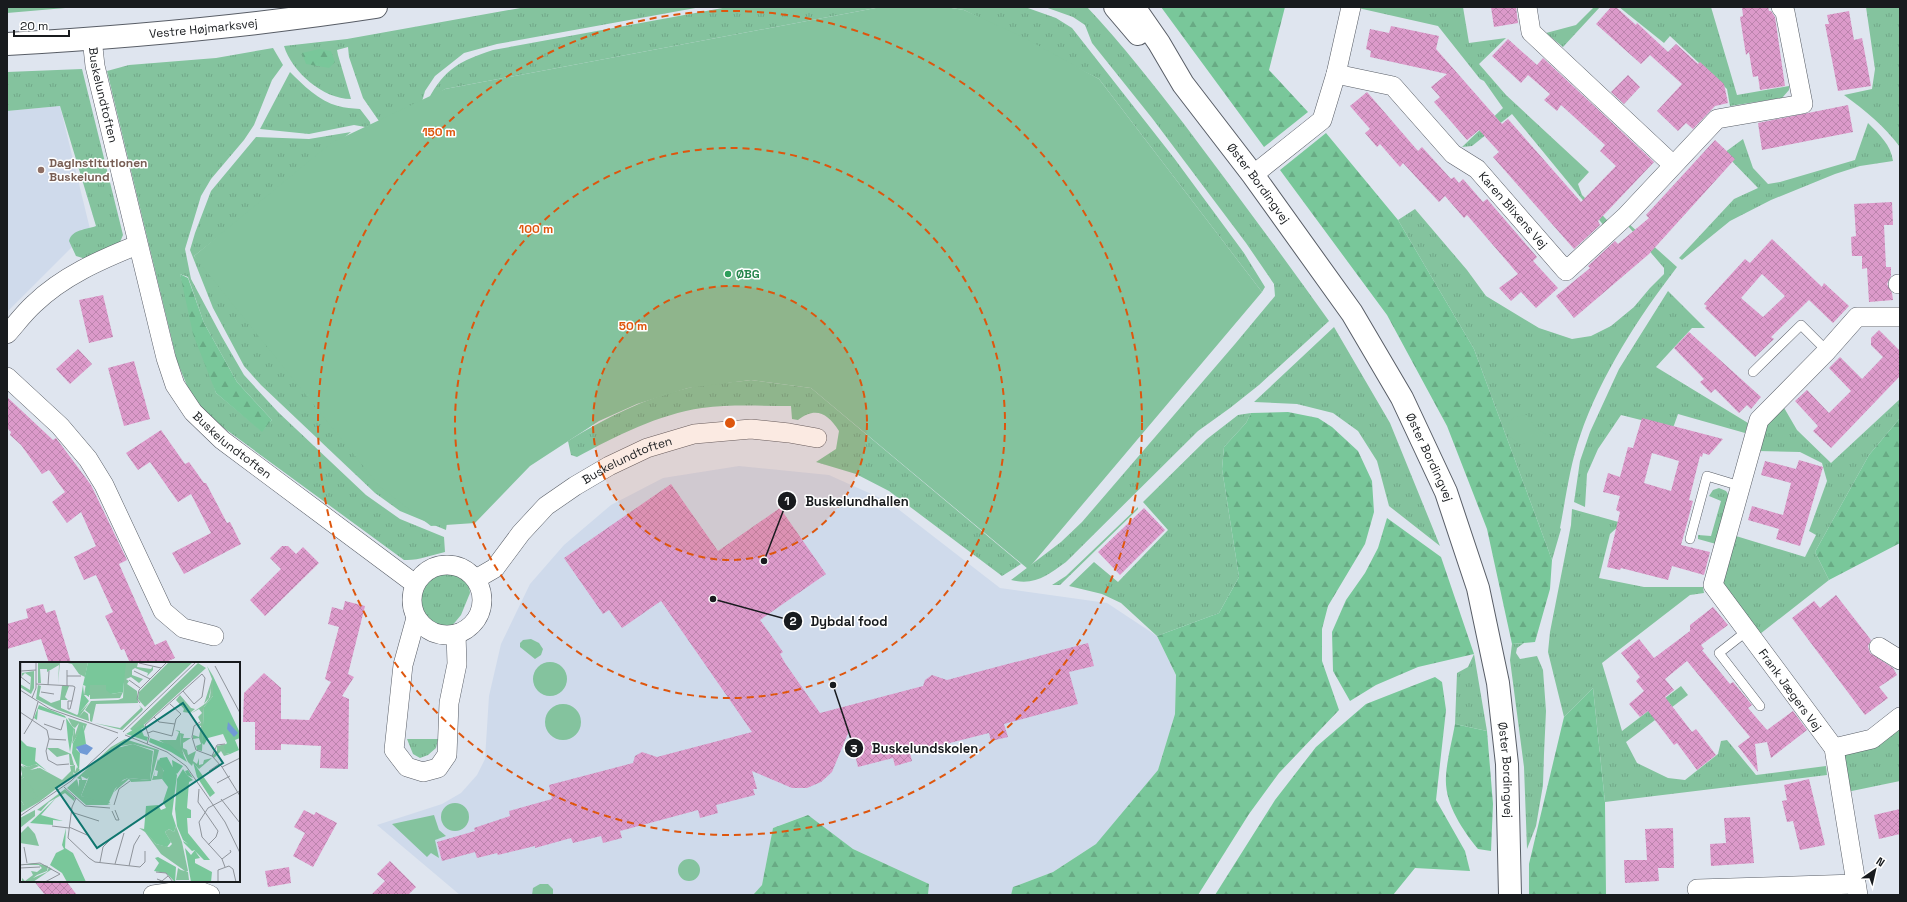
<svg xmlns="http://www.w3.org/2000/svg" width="1907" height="902" font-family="'Space Grotesk',sans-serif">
<defs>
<pattern id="grass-tufts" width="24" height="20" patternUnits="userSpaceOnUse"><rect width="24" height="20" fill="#84c39e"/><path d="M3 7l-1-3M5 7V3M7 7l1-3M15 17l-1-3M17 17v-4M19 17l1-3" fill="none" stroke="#71a788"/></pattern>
<pattern id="forest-firs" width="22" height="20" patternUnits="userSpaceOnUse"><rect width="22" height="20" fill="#79c79a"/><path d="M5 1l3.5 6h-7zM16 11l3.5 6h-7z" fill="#68aa84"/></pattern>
<pattern id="building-cross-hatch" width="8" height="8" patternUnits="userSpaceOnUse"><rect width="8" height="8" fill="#dc9aca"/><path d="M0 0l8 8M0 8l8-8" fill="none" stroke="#bc84ad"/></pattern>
</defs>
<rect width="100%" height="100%" fill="#dfe5ef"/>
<path fill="#cfdaeb" d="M60,106l30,123 -83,83v-201z
M739,466l90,9 60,27 111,86 107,15 50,33 19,39 -1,39 -17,56 -59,72 -46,30 -40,15 -2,8h-83l1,-11 -76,-35 -46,-34 -34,13 -11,57 -9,10h-293l-83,-70 65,-21 19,-11 16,-18 8,-16 4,-63 12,-52 29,-60 34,-39 47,-40 52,-27z"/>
<path fill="url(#grass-tufts)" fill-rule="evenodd" d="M7,7h70l-70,6z
M526,7h175l-204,37 -33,9 -29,23 -10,15 -7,25 -37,8 -18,-26 -14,-41 -1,-10 -11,3 1,5 13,44c-28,0 -59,-27 -67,-53l63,-7z
M728,7h153l-436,82 -17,11c17,-32 32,-39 65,-50z
M945,7h80l31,11 16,10 102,130 70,95 21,34 -3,5 -163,-213 -135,-69z
M1045,7h42c35,37 66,77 97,117 49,65 98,131 145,197l-70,64 -29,23 -32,23 -132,131c-18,13 -31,24 -55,18l50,-38 21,-20 153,-178 40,-48 -1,-12 -28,-41 -94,-125 -60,-75 -7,-18 -12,-8z
M1358,7h105l6,36 37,-5 -27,26 27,31 83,77 -11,12 4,11 27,27 -4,5 -93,-113 -40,32 -10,1 41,-39 -19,-27 -4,-2 -42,-53 -80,-18z
M1594,7h6l-37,40 -17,-14 30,-8z
M1619,7h92l26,88 52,-9v4l-7,8 -52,8 -3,-17 -57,-53 -6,7z
M1866,7h34v140c-17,-22 -34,-36 -56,-52l28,-6 3,-20z
M273,48l10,17 -11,15 -18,45 -10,15 -33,39 -10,17 -16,53 6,30 31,58 22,38 34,37 88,83 34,24 44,18 1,15c-14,3 -27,9 -41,8l-198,-145 -18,-27 -11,-27 -70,-290 22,-6 87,-7zM180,274l8,3 16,46 33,59 35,38 -10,11 -46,-38z
M82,69l41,166 -3,7 -34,17 -10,-3 -7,-15c3,-12 17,-11 27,-15l-36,-120 -53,5v-39z
M290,72c13,13 29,29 48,34 7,2 14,2 22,3l10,13 1,6 -17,-3 -45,9 -49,-5z
M1868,123c11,11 23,22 25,38l-33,5 -25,8 -64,26 -41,21 -48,39 -3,-2 55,-59 24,-11 -34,-35 19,-14 10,29 15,16 12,-2 75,-22z
M351,132l-157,124 256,244 -4,30 -46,-19 -25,-18 -114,-108 -17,-19 -31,-58 -23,-58 5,-17 16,-42 45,-54 53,2z
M1415,209l52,61 19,26 53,32 33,11 19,-3 20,-10 23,-19 16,-19 14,-14v-6l-36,-42 1,-2 48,43c-39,51 -76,108 -97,169 -10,29 -14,61 -20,92l1,1 -9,31 -78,-211 -76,-129z
M1668,291l37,37h-13l-36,39 92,56 -3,10 -67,-19 -5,14 -52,-13 -23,34 -11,25 -2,33 -11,-5 6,-41 10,-29 29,-63z
M1334,327l56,96 50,123 -51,-40 -12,-45 -19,-30 -25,-18 -36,-9 -43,-2z
M751,380l60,8 210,176 -19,12 -113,-85 -33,-17 -40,-12 20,-13 3,-18c-11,-17 -23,-25 -41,-11l-6,-1 -1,-13c-30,0 -60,-2 -89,2 -43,6 -88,29 -125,49l-6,-2 -3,-14c37,-23 77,-43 120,-53 20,-5 43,-5 63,-8z
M1900,399v19l-31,37 -54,97 14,28 -69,54 -39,-52 15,-46 69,21 11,-22 -7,-4 18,-50 -5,-18 -22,-11 -42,-1 9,-31 16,-14 14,24 34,33z
M1251,413l-5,10 -22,24 -2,22 17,108 -20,36 -62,23 -36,-33 -19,-9 -33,-8 25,-24 24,20 50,-52 -25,-28 64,-63 31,-24z
M1719,488l7,3 4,6 -14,47 -18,-5v-4l13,1 10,-35 -12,-5 4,-6z
M1138,507v2l-78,76h-8l14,-9z
M1572,509l50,14 -12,11 -11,44 45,9h59l1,6 -14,2 -88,68 20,68 59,-45 7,9 -62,47 11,21 31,15 17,2 33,-26 3,-13 6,-1 29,35 70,-9 1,9 -222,27 -12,-114 -29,29 -16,-65 2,-20 21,-107z
M443,572h14l12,13 1,8 -9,22 -10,12 -9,2 -7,-2 -8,-6 -6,-13 -2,-13 9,-15z
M1524,643l-7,5 -1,5 4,6 17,-3 6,14 3,41 -2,43 -1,31 -7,41 -9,23 -3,-82 -14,-107 2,-16z
M1474,654l13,77 -32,-7 2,-51 11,-6z
M1900,727v54l-53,11 -6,-36z
M407,739h31l-2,9 -8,7 -8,3 -7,-4z"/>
<path fill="url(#forest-firs)" d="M1161,7h124l-16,63 39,42 -44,35z
M319,49l12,2 4,11 -6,6 -23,-4 -4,-11z
M1326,133l72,87 76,129 78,211 -2,29 -15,53 -23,2 -25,-115 -40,-103 -60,-111 -107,-145z
M180,274l8,4 16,45 33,59 35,38 -10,12 -46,-39 -23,-59z
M1288,412l30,6 14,9 26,24 14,30 2,31 -9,32 -37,62 -6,23v32l17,49 -60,63 -30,41 -51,81h-187l2,-8 40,-15 43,-28 62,-74 17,-56 1,-39 -19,-39 62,-23 20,-36 -17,-108 2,-22 22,-24 5,-10z
M1900,418v125l-71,37 -14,-28 54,-97z
M1387,518l54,39 33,97 -56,13 -42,18 -26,16 -17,-30 -1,-39 14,-32 19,-27 13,-25z
M1435,677l7,5 4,28 -10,90 29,51 5,20 -55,-3 -22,27h-178l60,-95 41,-53 50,-43z
M1593,688l12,114 1,93h-77v-31l35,-147z
M1455,724l32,7 6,73 -2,47 -13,-2c-16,-20 -34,-46 -32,-73 1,-17 6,-35 9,-52z
M808,815l45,34 76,35 -1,11h-175l9,-10 11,-57z"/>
<path fill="#84c39e" d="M881,7h64l19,3 57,26 78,43 163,213 -234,277 -217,-181 -60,-8 -63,8 -51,16 -38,17 -69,45 -55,57 -44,3 -51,-39 -186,-231 137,-113 114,-54z
M1527,415l8,12 16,11v5c-11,2 -20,-2 -31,1l-10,-7 -3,-11 7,-9z
M531,639l8,4 4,6 -2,6 -6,4 -15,-12v-4l3,-3z
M533 679a17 17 0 1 1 34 0a17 17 0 1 1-34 0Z
M545 722a18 18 0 1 1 36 0a18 18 0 1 1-36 0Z
M441 817a14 14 0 1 1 28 0a14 14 0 1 1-28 0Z
M434,815l5,15 7,6 -11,4 4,18 -8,-5 -4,4 -35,-33z
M678 870a11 11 0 1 1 22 0a11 11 0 1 1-22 0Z
M548,884l5,5v6h-21l1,-7 7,-4z"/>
<path fill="url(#building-cross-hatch)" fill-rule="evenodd" d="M1491,7h25l2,16 -24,4z
M1611,7h5l20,18 1,-2 31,29 8,-8 22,20 2,-2 24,22 4,19 -13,3 -22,23 -7,-6 -8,8 -21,-20 25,-27 -32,-29 -9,9 -45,-40z
M1742,7h26l1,4h2l4,6 10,69 -25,4 -2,-14 -5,1 -4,-25 -3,3 -6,-38 3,-1z
M1849,11l5,29 8,-2 9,48 -33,5 -13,-67h4l-2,-9z
M1391,26l48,10 -3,13 66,75 6,-5 73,83 35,-36 -16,-15 5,-6 -44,-40 -4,6 -7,-6 -6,-5 6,-6 -22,-19 -7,8 -29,-27 16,-17 29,26 6,-7 111,104 -56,59 2,4 -26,24 -81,-92 6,-5 -20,-22 -12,10 -33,-38 6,-5 -9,-10 16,-13 -77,-17 1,-6 -5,-2 4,-20 19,4z
M1628,75l12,12 -16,17 -13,-12z
M1367,92l51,59 4,-4 29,32 3,-2 5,6 4,-4 20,23 4,-3 50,58 -4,4 25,27 -22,20 -15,-16 -10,9 -12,-13 19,-14 -51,-59 -3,3 -19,-22 -6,6 -36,-39 -3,4 -20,-23 -3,3 -12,-14 5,-4 -20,-23z
M1848,105l5,27 -91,18 -4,-27z
M1715,140l20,19 -86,95 -75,64 -18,-22 34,-28 -2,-2 27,-25 3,3 31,-26 -3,-3z
M1892,202l1,23h-9l2,42h5v9l-4,8 5,9 1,7 -24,2 -2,-34 -5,1v-13h-10l-1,-19 5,-1 -2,-32z
M1772,239l50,48 2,-4 25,23 -16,17 -24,-23 -38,37 3,2 -19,18 -50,-49 2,-2 -3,-2 41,-45 5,4zM1762,274l23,22 -22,21 -22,-19z
M103,295l10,42 -24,6 -10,-43z
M1879,330l21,21v25l-69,72 -18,-17 5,-5 -23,-25 12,-11 22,23 22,-22 -22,-23 11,-11 22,22 21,-22 -12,-12v-7z
M1689,332l72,65 -10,12 -4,-4 -8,8 -24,-24 -4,4 -11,-11 4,-3 -30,-31z
M78,349l14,15 -22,20 -14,-15z
M134,361l16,58 -26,7 -16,-58z
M7,397l46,43 3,-2 35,47 36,75 -8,4 36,81 11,-5 9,18 -11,5h-34l-6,-14 -3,1 -16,-34 8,-4 -17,-37 -12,5 -10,-23 22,-11 -15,-34 -14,11 -15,-21 13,-10 -16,-22 -7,4 -21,-29 -11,-10 1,-3 -4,-4z
M1642,418l81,21 -14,16 -6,-2 -1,4 -2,-1 -11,44 4,1 -12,44 29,7 -6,23 -32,-9 -4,14 -47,-12 -1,2 -13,-3 13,-55 -4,-2 4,-14 -17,-4 5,-19 12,4 8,-30 5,1zM1652,453l27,8 -8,30 -27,-8z
M161,430l24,34 4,-2 15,21h2l21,40 3,-1 11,22 -57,30 -12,-21 39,-20 -20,-39 -13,8 -28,-40 -12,8 -12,-17z
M1799,460l24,7 -23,79 -24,-7 3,-10 -31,-9 4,-14 31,9 8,-32 -30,-8 4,-14 31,8z
M671,484l47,67 62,-43 46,66 -66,46 23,32 -3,2 5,9 35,50 103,-27 2,-6 7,-5 15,5 141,-37 6,23 -25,6 9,32 -74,20 4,13 -17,4 -2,-8 -79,20 2,8 -17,5 -2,-8 -35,9 -9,-36 -17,41 -11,10 -14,6h-15l-40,-17 5,18h-4l2,6 -39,10 2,8 -18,5 -2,-8 -78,21 2,7 -19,5 -2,-7 -28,7 -2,-5 -36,10v-2l-37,9 -1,-2 -20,5 -2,-6 -33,9 -5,-19 38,-11 -1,-3 36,-12 -1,-5 43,-12 -3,-14 84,-22 2,-7 7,-4 15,5 95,-25 -91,-131 -39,27 -13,-18 -6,4 -39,-56z
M1144,508l21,22 -45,45 -22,-23z
M282,546h6l8,8 7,-7 16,16 -54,53 -15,-16 31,-31 -11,-11z
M1836,595l35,45 -3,6 2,7 23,15 4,7 -18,12 9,11 -23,17 -73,-97 22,-17 6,7z
M345,601l20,5 -17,68 6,3 -12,19 7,3 -1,70 -28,-1 1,-22 -40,-2v6h-26v-28h-12l1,-29 20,-20 17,15v31l28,1 22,-38 -6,-3 14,-52 -11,-3 4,-17 11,3z
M43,604l3,9 9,-3 16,53h-22l-8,-24 -34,10v-25l21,-6 -2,-9z
M1713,607l15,18 -27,20 3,4 -2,1 28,34 3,-2 19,23 -4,3 19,22 26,-19 14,19 -36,28 -4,-16 -12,2 3,28 -20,-26 12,-9 -63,-76 -22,18 9,11 -9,7 27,35 4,-3 20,26 -19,15 -20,-27 -3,2 -26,-34 -8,6 -11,-13 15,-13 -8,-10 4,-4 -19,-24 18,-14 15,19 36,-27v-6z
M1809,779l16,66 -25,5 -7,-29 -6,1 -5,-21 5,-1 -3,-15z
M1900,809v25l-21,5 -5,-24z
M304,810l10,5 2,-3 21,11 -24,44 -20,-11 12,-23 -11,-6z
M1750,817l4,46 -43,3 -1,-22 16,-1 -2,-25z
M1673,828l1,40h-16l1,13 -34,2 -1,-23h23l-2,-31z
M390,861l26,26 -8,8h-37l14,-14 -8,-7z
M289,867l2,16 -23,4 -3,-16z
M34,881h32l11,14h-32z"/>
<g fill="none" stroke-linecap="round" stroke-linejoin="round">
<g stroke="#585d66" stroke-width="10">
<path id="service" d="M1753,372l48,-47 26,26
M1690,539l17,-63 33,10
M1747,631l-28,22 41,53"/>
</g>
<g stroke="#585d66" stroke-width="20">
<g id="minor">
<path d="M1527,7l4,25 141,132"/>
<path id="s1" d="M92,38l3,28 71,292 9,27 18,27 29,28 193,144"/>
<path id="s2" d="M1336,74l57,12 60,68 24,15 89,102 60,-55 91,-97 86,-15 -18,-92 -4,-5"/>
<path d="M1253,175l69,-55 14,-46 15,-67"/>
<path d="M1898,284h2"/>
<path d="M7,334c9,-10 17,-21 27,-30 29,-28 66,-44 103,-59"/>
<path d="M7,377l53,49 28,33 16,26 59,126 20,17 31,8"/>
<circle cx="447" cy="600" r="35"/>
<path id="s3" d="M476,579l19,-11 26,-35 25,-27 29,-20 34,-20 38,-18 47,-14 57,-5 38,4 28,5"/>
<path d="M416,618l-13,47 -9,85 13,17 16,5 15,-4 9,-13 2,-52 8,-39 -1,-30"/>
<path d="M1879,647l21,13"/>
<path d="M1834,748l38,-9 28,-22"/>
<path d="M1697,889l159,-5"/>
<path d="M153,895l41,-6 16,6"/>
<path d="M1858,895l-24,-147 -121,-163 46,-165 68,-69 30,-34h43"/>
</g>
</g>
<g stroke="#585d66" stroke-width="24">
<g id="tertiary">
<path d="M1115,7l23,27"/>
<path id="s4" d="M1134,7l25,36 24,41 70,91 99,138 50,85 44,94 32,96 20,95 9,81 3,131"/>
<path id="s5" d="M7,44c123,-7 246,-18 369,-37"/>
</g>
</g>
<use href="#service" stroke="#fff" stroke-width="9"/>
<use href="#minor" stroke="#fff" stroke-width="19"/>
<use href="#tertiary" stroke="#fff" stroke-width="22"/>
</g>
<circle cx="730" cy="423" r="137" fill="#de560d" fill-opacity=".12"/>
<g fill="none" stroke="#de560d" stroke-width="2" stroke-dasharray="7 5">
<circle cx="730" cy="423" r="137"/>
<circle cx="730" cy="423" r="275"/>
<circle cx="730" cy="423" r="412"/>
</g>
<circle fill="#8d6e63" stroke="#fff" stroke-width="1.5" cx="41" cy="170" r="4"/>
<circle fill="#2e9e5b" stroke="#fff" stroke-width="1.5" cx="728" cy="274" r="4"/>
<g text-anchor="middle" stroke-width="3" stroke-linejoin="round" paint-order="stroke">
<g font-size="12" fill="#181b1e" stroke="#fff">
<text dy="4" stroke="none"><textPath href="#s5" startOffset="197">Vestre Højmarksvej</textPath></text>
<text dy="4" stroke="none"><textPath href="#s1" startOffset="58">Buskelundtoften</textPath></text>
<text dy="4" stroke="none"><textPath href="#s4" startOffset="216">Øster Bordingvej</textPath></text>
<text dy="4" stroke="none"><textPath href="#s2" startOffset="232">Karen Blixens Vej</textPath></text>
<text dy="4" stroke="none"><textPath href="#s1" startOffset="441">Buskelundtoften</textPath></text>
<text dy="4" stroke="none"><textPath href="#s4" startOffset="540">Øster Bordingvej</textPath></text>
<text dy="4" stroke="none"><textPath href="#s3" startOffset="196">Buskelundtoften</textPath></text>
<text transform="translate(1790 690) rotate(54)" y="4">Frank Jægers Vej</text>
<text dy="4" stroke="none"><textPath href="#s4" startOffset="864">Øster Bordingvej</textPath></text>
</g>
<g font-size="12" font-weight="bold" fill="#785e54" stroke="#fff" text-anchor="start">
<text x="49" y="167">Daginstitutionen<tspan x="49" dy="14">Buskelund</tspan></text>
</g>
<g font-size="12" font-weight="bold" fill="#27864d" stroke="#fff" text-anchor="start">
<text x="736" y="278">ØBG</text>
</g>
</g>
<g transform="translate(20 662)">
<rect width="220" height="220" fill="#dfe5ef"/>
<path d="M18,0h22l-2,22 1,-19 -12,7v-3h-7l1,14h-3zM43,0h25l-3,15 -6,-3 -7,-10zM95,0h20l3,1 -1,4 14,2 2,-3v4l-6,6 1,-3 -13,-5 -3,2v5l11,4 2,-2 -6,6 -8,-6 -5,2 3,2 -2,3 10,7 1,12 -42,1 -4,18 -2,-1v-7l-5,-4 6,-9 27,-1 5,-2 1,-19 -13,15 12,-2 -3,6 -30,1v-4h-6l3,-18zM149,0h24l-48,45 -7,-8 1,-7zM178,1l8,5 -61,56 -12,7 -3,-2zM187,4l6,10v20l-9,11 -2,44 -5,-1 -1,-4 5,-2 -2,-6 -6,1v-4l6,2 2,-11 -4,-1 4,-2 -3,-6 4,-4 -3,-4 -9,5 12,-8 4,-3 4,-6 1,-10 -2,11 -5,6 8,-25zM14,9v17l-3,6 -11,-7v-3l10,6 1,-13 -6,-4 -3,3v-3zM18,23l3,1 -2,10 12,7 9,-3 2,-14h7l-4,11 3,3h-7v8l16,7 12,-12 -10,14 5,-6 4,3 1,7 -31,-11 -22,-11zM160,33l11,13 4,1 -5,4 -7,-1 1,-3 -8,-9zM119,43l4,4 -1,2 -20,19 -28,-7 26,5 21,-20zM48,56l19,6 -4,10 1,-9 -12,19 2,-15 -6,-5 -1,-5 2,5 6,5v6l4,-12 -4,5 -3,-2zM155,68l5,1v7l1,10 -1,-15 4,1 -1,4h8l-8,5v5l4,2 1,5 8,-4 -3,10 4,3 2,-6v7l4,-1 1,-4 8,-2 -13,11 -6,-6 -1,3 -4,-4 -6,-13 2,7 -25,-16h17l3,-8zM105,77l34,11 -8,31 -20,1 -2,-3 -15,13 5,-9 9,-5 22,2 1,-6 3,-24 -21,-6 -12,2 -34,33 -6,-3 1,4h5l-6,16 28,5 1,2 -3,1 4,1h-25l-19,-17 10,-9 2,8v-7h2l-4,-2 34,-31zM206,82v9l4,1 -6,2 -3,-5 -7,7 -2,-2 5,-5v-5zM27,86h11l13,6 3,11h-4l-1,-11 -12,3zM138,97l7,15 -3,5 -10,1 3,-9 -1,5h3l1,-5 -3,-1zM15,102l4,2 -9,4 10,-2 22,12 9,-9 -1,-5 5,-1v7l2,-5 3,3 -5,4 -2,-2 1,3 -35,27 -19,11v-14l4,6v-28l-4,3 2,-6 -2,-9 5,3 -3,-3 6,2zM45,127l10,9 -1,3 -9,-8 -16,9 -8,9 -4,-1zM15,148v6l-15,12v-10zM8,164l7,8 4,12 -19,-3v-9zM156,164l6,16 6,29h-2l2,1 1,8h-13l2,-12 3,2 4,1 -24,-17 -16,-22 -6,-4 5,1 12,15 13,3 3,-3 -7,-12 4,-3 5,3zM15,201l13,3 -1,5 -10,4 -4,3 14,-6 2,-5 3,2 -19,13h-11v-4l3,3 8,-6 -2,-4 6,1 5,-4 -3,-3h-19z" fill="#84c39e"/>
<path d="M68,0h38l-3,30 -12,2 -5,-4v-5h-16l-1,12 -3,-2v-9l-3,-1zM193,14l27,57v5l-5,2 4,10 -9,4 -4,-1 -2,-6 3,-4 -4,-9 -15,4 -4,7 -2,-2 2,-36 9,-11zM63,23l1,10 5,6 -11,14zM19,43l26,11 1,2 -28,-9 -1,11 -3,-2zM46,56l8,11 -4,23 -2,-13zM63,62l3,20 -10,5 4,4 -1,17 -7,-17 1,-10zM123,62l2,3 -4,2 3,7 4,1 -1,4 -21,-7zM130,76l20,7 14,11 3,6 -16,-10 -22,-10zM0,77l7,7 9,2 -1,13 12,10 -11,-7 -8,3 -8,-4zM147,95l10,18 -5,39 4,12 -2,6 -5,-3 -4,3 6,10 -4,5 -11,-3 -12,-14 2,-24 12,-1 3,5 5,-2 -3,-6 5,-15 -6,-8 2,-8 -6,-8 2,-5zM152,98l11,6 -6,8 -4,-4zM173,100l22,31 -5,4 -13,-20zM163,107l4,6 -2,-4 3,-1 5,8 -6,-3 6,5 -4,2 -2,26 4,2v8h-4l1,15 22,27h-6l-9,-9 5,7 -5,1v4l17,9 -1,10h-20l-6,-34 6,7 4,-5 -3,1 -8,-8 -1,-2 5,3 -5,-4 -6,-14 -2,-17 2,-30zM36,136l-15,17 22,6 -10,-1v5l-23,-2zM46,166l-1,20 8,5 13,29h-19l-5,-9 -12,-8 6,-12 8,-4 -2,-4zM138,195l18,10 -1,15 -9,-9 -12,-2 5,-8 -4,-5z" fill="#79c79a"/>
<path d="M113,82l20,7 -3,29 -22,-2 -5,2 -8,9 -7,15 -27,-8 9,-22 27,-26zM18,106l13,21 -13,8 -13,-20zM4,115l13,20 -13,8 -4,-6v-19z" fill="#84c39e"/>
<path d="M208,60l10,11 -4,4 -7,-8zM66,82l7,4 -6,7 -7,-2 -4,-6z" fill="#719ad6"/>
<path fill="none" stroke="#8f949b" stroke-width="1" d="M1,0v15l9,7M119,1l22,5M195,4l25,47M47,8v16M1,9l15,-1M114,9l16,8M47,14h14M109,18l11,8M16,22l37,2 2,1 -3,14 -2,8h-2v-8h4M28,23l1,-14M0,28l30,19 68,24M21,30l13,2M12,36l4,-10v-26M120,41l-3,-4 2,-9 28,-28M0,50l27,18 2,9 -3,12 2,9 9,5 12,-1M134,55l5,5 16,2M180,60l-6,4 -2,11 4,13 16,6 10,11 18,29M24,62l17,6 3,-10M103,70l73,-70M128,71l5,-2 19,5 4,-17 5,-5 -11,-10M4,72l9,-15 5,-17M105,73l42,17 19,14 39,56 15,31M29,77l17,1M127,82l2,-7 -4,-12 57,-51 3,4 -3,19 -8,7 -11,-13M192,94l5,-11 8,-1M202,105l18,-9M189,109l10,-7M197,121l13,-7M44,125l21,19 25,2M179,127l-1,13 20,29 -2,6 -8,8M56,136l-4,9 -4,31 21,20 6,4 45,5 5,-5v-11M201,137l19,24M94,143l5,-16 11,-8M92,149l4,9h3l-4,-10M51,150l28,9M0,154l51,-35 47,-44M32,164l17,2M49,165l18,8M4,185l3,16M202,197l9,-7 -1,-2M80,200l3,-15 9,-9M95,202l9,-31M0,203l20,-2 20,11 -15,8M109,204l5,-21 6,-10M205,205l-3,-8 -20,-22 -3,-15 9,-14 32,-17M0,206l20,-1M136,210l10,1 7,9M137,217l5,2 6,-5M198,220v-12l11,-4 4,3 3,13"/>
<path fill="#0f766e" fill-opacity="0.15" stroke="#0f766e" stroke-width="2" d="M163,41l40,60 -126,85 -41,-60z"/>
<rect width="220" height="220" fill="none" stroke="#181b1e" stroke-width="2"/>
</g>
<circle cx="730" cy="423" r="6" fill="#de560d" stroke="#fff" stroke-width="2"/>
<g font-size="12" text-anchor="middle" font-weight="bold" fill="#de560d" stroke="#fff" stroke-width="3" stroke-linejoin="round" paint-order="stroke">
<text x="439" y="136">150 m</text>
<text x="536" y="233">100 m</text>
<text x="633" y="330">50 m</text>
</g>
<path fill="none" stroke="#181b1e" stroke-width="1.5" d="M764 561L787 501M713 599L793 621M833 685L854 748"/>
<g fill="#181b1e" stroke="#fff" stroke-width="1.5">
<circle cx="764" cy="561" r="4"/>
<circle cx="713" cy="599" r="4"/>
<circle cx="833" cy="685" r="4"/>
<circle cx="787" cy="501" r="10"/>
<circle cx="793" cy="621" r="10"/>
<circle cx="854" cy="748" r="10"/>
</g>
<g font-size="12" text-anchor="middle" font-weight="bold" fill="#fff">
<text x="787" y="505">1</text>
<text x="793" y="625">2</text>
<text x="854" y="753">3</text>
</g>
<g font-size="13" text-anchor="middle" font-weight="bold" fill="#181b1e" stroke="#fff" stroke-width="3" stroke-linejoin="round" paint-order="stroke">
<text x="857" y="506">Buskelundhallen</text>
<text x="849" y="626">Dybdal food</text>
<text x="925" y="753">Buskelundskolen</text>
</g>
<rect width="1907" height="902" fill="none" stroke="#181b1e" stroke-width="16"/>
<g transform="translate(1875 870) rotate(34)" stroke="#ffffff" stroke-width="3" paint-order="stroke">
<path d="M0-3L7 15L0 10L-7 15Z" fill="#181b1e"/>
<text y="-6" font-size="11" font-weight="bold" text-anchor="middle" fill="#181b1e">N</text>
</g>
<path d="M14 30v6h55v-6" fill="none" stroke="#181b1e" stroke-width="2"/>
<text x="20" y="30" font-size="12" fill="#181b1e" stroke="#ffffff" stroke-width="3" paint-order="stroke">20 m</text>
</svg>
